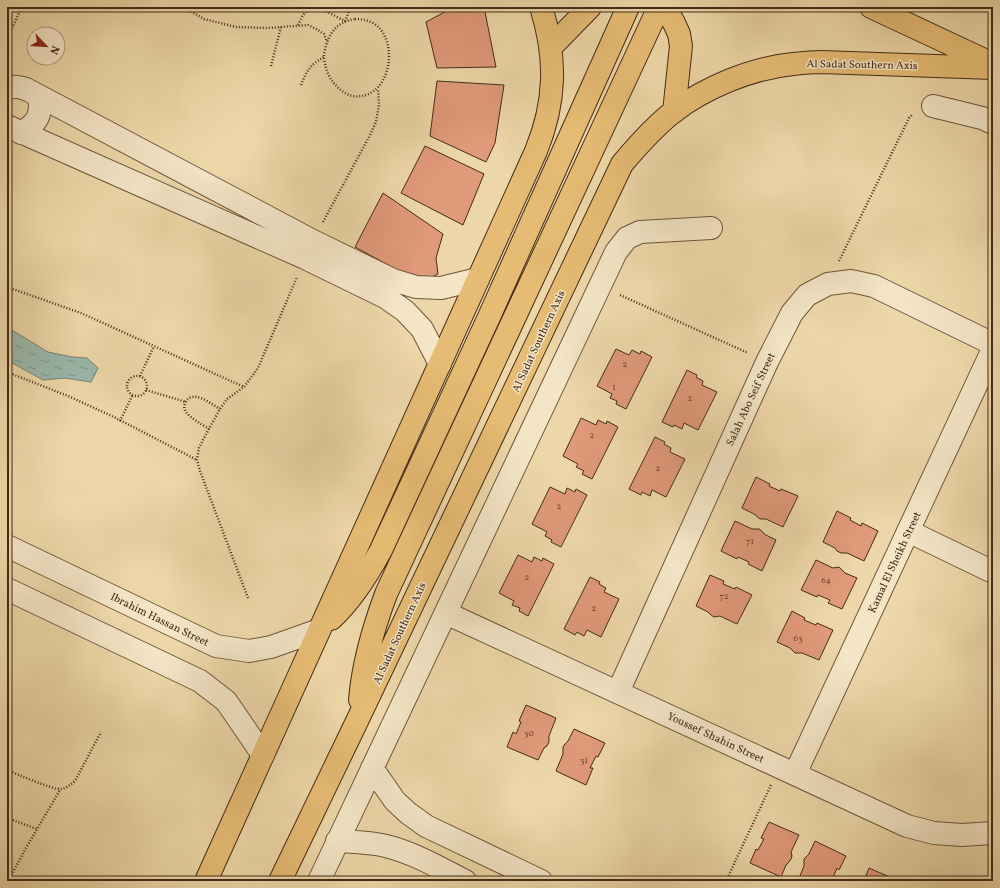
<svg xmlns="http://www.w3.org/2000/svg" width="1000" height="888" font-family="Vollkorn,serif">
<defs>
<pattern id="water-ripples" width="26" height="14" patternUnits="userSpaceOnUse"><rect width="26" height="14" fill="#99b9ac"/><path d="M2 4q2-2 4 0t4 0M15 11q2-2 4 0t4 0" fill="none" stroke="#7e978b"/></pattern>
</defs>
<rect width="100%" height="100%" fill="#edd7a8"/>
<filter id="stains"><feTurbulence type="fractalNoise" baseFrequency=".005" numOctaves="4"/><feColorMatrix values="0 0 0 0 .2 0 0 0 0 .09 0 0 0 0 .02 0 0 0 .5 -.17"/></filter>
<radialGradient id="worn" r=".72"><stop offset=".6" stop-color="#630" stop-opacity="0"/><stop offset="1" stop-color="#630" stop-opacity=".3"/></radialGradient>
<path fill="url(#water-ripples)" stroke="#778071" d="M7,327l41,25 24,5 15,1 11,10 -7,14 -26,-4 -22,2 -36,-20z"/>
<path fill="#e09979" stroke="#432b18" d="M454,7h30l12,60 -59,1 -11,-46z
M437,81l67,4 -9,58 -9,19 -56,-26z
M425,146l59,28 -21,51 -62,-32z
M383,193l60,41 -7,24 2,16 -10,5 -16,-1 -57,-31z
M616,349l13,6 3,-5 8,4 1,-3 11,6 -26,52 -10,-5 1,-3 -7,-3 2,-4 -15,-8z
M687,370l10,5 -1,2 7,4 -1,4 15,7 -19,38 -14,-7 -2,6 -8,-4 -1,2 -11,-5z
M581,418l15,7 2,-5 8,4 1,-3 11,6 -26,52 -10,-5 2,-3 -8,-4 2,-3 -15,-8z
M655,437l10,5 -1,2 7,4 -1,4 15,7 -19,38 -14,-7 -2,6 -8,-4 -1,3 -12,-6z
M756,477l14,7 -1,2 11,5 1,-2 17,7 -15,31 -17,-8h-6l-6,-5 -12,-6z
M550,487l15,7 2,-6 8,4 1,-3 11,6 -26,52 -10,-5 1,-2 -7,-4 2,-4 -15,-8z
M837,511l14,7 -1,2 11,6 1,-3 16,8 -14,30 -17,-8h-6l-4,-2 -2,-3 -12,-6z
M735,521l17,8h7l3,2 2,3 12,6 -14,31 -14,-7 1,-2 -11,-5 -1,2 -16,-8z
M518,555l14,7 2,-5 8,4 1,-3 11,6 -26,52 -9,-5 1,-3 -8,-3 2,-4 -15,-8z
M816,560l17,8 6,-1 6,6 12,5 -15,31 -14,-6 2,-3 -12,-5 -1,2 -16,-7z
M710,575l14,6 -1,3 12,5 1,-2 16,8 -15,29 -17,-8 -6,1 -3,-2 -3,-3 -12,-6z
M590,577l10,5 -1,2 7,4 -2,4 15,7 -18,38 -14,-7 -3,6 -7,-4 -2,3 -11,-6z
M792,611l13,7 -1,2 12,5 1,-2 16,7 -14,30 -17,-7h-7l-5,-5 -13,-6z
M526,705l30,13 -7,18v6l-2,4 -3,2 -6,12 -31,-13 6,-15 3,2 5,-12 -2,-1z
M574,729l31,14 -7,14 -2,-1 -6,12h3l-7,17 -30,-14 7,-17v-7l2,-3 3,-3z
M769,822l30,13 -8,17 1,4 -1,3 -2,3 -3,3 -5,12 -31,-14 6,-14 2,1 6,-11 -3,-1z
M815,841l31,15 -7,14 -2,-2 -5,12 2,1h-36l6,-15v-7l5,-5z
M869,868l30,13h-35z"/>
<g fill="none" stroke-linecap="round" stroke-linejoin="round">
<g stroke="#6e563c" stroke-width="24">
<path id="minor" d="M7,89c6,-4 13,-2 19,0l287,152 80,39 23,7 25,1 37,-9
M933,106l49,12 11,5
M7,126l298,132 80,39 20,14 17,18 18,35
M21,133c17,-10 21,-18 18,-37
M908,531l85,41
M7,546l209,100 33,5 22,-4 48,-17
M7,589l193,92 26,20 37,54
M446,613l461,213 27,7 28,2 31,-2
M618,692l149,-330 25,-49 15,-18 21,-11 23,-3 23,5 119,58
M372,768l23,33 13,12 18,13 115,55
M795,774l198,-425
M337,841c17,1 33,1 49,5 28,7 54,22 79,35
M319,881l297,-629 11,-14 13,-6 71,-4"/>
</g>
<g stroke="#432b18" stroke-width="24">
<path id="major" d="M661,7l7,6 6,10 5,11 2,12 -7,66
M871,7l122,57
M551,47l39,-40
M331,619c21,-19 36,-43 50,-69l108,-233 139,-310
M360,700c3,-37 13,-71 26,-106l273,-587
M206,881l330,-730c20,-49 21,-93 5,-144
M280,881l78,-162 264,-555c16,-19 32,-37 51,-52 33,-25 79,-44 120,-48 9,-1 19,-2 28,-2l172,6"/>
</g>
<path stroke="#432b18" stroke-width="2.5" stroke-dasharray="1 2" stroke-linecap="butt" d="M183,7l21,12 32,8 32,1 40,-3 10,5 6,4 3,8
M355,19c6,0 12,1 18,4 28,16 18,79 -21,73 -8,-2 -17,-10 -21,-17 -4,-6 -7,-16 -7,-23 1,-11 6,-24 14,-30 5,-4 11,-6 17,-7z
M298,25c2,-3 3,-8 6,-11 11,-12 30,2 41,7l6,-14
M7,39l15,-32
M271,66l10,-39
M301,85c6,-15 9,-20 23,-28
M323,222l46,-85 7,-15 3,-17 -1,-16
M839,261l70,-143 4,-4
M7,287l74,26 163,74
M620,295l128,58
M7,372l61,24 44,20 85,44
M140,376l14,-30
M127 386a10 10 0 1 1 20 0a10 10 0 1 1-20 0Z
M146,390l40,12
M120,421l13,-27
M209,429c-6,-4 -19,-11 -23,-17 -2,-3 -2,-6 -1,-9 7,-15 26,1 35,6
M248,598l-48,-127 -3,-11 2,-12 5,-10 16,-29 7,-10 17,-12 14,-19 39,-91
M7,770c10,4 46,20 54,19 6,-1 9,-4 14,-8l26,-49
M7,803c6,7 5,14 0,21
M10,819l27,10
M10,881l2,-7 14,-26 34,-58
M721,881l1,-1 3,1
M726,881l45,-96"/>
<use href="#minor" stroke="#f3e5c6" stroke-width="22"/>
<use href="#major" stroke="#e6bc74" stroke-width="22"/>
</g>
<g text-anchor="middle" stroke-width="3" stroke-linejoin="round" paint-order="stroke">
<g font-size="9" fill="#6a4630">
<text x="625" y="367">2</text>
<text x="614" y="390">1</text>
<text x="690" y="401">2</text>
<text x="592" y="438">2</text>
<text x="658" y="471">2</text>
<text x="559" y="509">2</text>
<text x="750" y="544">71</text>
<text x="527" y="580">2</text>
<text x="826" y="583">64</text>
<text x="724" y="599">72</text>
<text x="594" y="611">2</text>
<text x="798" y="641">63</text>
<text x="529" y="736">30</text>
<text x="584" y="763">31</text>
</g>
<g font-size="11" fill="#432b18" stroke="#f3e5c6">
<text transform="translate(862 64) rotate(1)" y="4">Al Sadat Southern Axis</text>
<text transform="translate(538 341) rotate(-65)" y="4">Al Sadat Southern Axis</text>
<text transform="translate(750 399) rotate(-65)" y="4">Salah Abo Seif Street</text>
<text transform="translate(894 562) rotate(-65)" y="4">Kamal El Sheikh Street</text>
<text transform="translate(160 619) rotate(26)" y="4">Ibrahim Hassan Street</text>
<text transform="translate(399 633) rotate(-65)" y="4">Al Sadat Southern Axis</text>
<text transform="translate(716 737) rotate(25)" y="4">Youssef Shahin Street</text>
</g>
</g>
<rect width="1000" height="888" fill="none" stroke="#edd7a8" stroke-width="24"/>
<rect x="8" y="8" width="984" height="872" fill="none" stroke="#432b18" stroke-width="2"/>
<rect x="12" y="12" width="976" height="864" fill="none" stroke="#432b18"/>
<g transform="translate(46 46) rotate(115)"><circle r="19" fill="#f3e5c6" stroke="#ad9b80"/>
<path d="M0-3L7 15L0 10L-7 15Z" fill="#8f2418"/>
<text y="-6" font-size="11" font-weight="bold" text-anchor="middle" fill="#432b18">N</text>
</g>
<rect width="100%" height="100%" filter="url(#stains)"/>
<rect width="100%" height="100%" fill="url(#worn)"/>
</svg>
